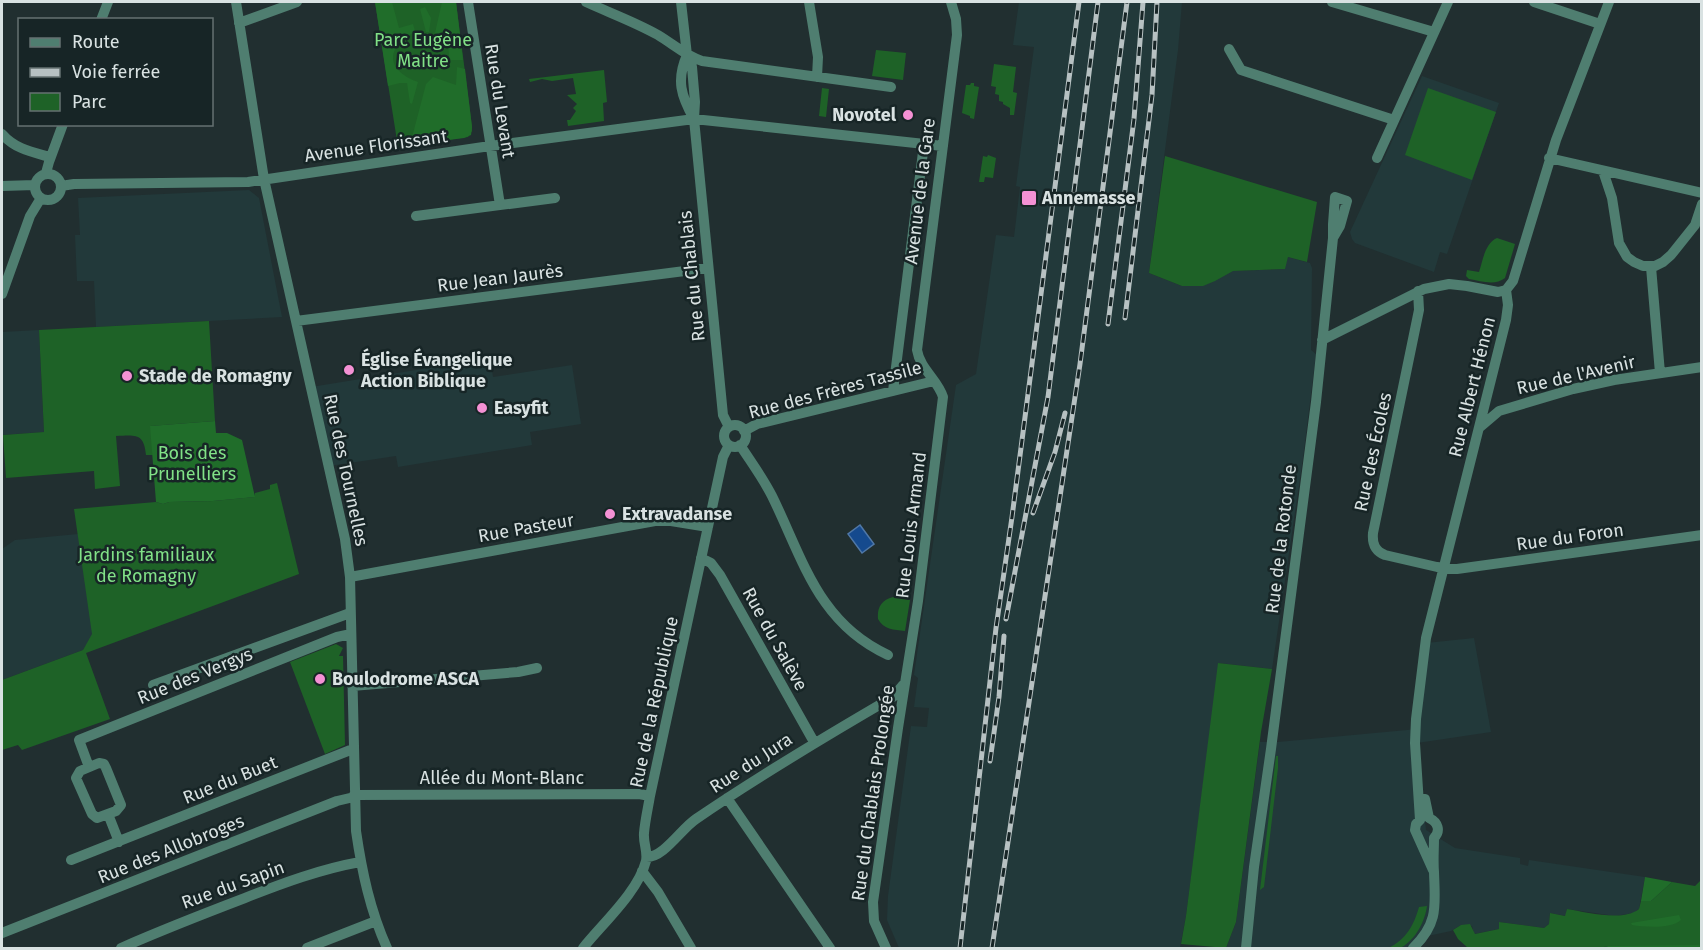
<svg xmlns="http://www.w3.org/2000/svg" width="1703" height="950" font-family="'Fira Sans',sans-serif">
<rect width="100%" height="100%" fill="#212f30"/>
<path fill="#22393a" d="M1019,2h163l-4,48 -29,223 33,13h10l40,-15 52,-2 4,-12 22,6 2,5 -1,82 5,4 -13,104 -31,211 -53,-6 -33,253 -6,32h-281l-12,-28 1,-24 23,-170 16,1 2,-19 -15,-1 4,-29 -4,-3 42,-290 20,-11 20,-139 18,2 6,-50 -4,-1 18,-139 -21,-2z
M1422,76l77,27 -52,151 -7,-2 -6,20 -79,-29 -3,-4 -2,-7z
M249,190l10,8 23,119 -186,10 -2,-46h-17l-2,-46h5l-2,-37z
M39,330l5,102 -42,3v-103z
M490,358l3,19 79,-12 9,59 -51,8 2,13 -134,22 -2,-11 -67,10 -18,-79z
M78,534l15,100 -10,16 -81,30v-131l13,-9z
M1474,638l17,94 -74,11 9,87 29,18 65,10v6l8,2 1,-6 116,17 -6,32 -5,4 -19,3 -48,-7 -1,7 -16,-3 -1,11 -5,4 -45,-6v7l-25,5 -2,-8 -11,-1 -10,6 -28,6 -10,11h-187l10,-26 24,-180h18l140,-13 8,-86z"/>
<path fill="#1e6227" d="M375,2h81l16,125v4l-4,6 -70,10z
M876,50l30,3 -3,27 -31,-4z
M994,64l22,3 -3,25 4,1 -3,22h-4v-7l-7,-4v-2l-4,-1v-6l-4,-1 1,-7 -5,-1z
M604,70l3,32 -4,1 1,18 -36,5 -1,-6h3l6,-9 -3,-3 4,-4 -10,-9 9,-1 -3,-16 -21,3 -10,-2 -12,3 -1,-3z
M971,83h3v3l5,1 -5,32 -4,-1v-2l-8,-3 4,-28h4z
M822,88l7,1 -3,28 -7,-1z
M1428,88l68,24 -24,68 -67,-25z
M988,155l8,3 -3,20 -8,-1 -1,5h-5l4,-26 4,1z
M1165,156l152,46 -10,60 -19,-5 -3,12 -52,2 -18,10 -12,5h-21l-33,-13z
M1497,238l18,6 -10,34c-10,8 -24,3 -36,1l-3,-3 1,-6 12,2c4,-12 6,-29 18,-34z
M209,321l6,100 -64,5 2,29h-7c-2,-22 -10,-20 -30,-19l4,50 -25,3 -1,-18 -88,7 -3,-43 41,-3 -5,-102z
M277,483l22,91 -213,79 24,66 -88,31 -4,-5 -16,5v-70l81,-30 9,-16 -18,-125 82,-7 7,2 6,-2 44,-1 41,-4 1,-4 15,-4v-4z
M893,597l17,3 -5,31c-11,-1 -22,-2 -27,-12 -1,-11 3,-19 15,-22z
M336,644l7,4 -4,8h4l2,89 -20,9 -35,-92z
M1218,663l54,6 -11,63 -25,190 -10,26 -45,-4 5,-28z
M1276,756h2v12l-14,119 -4,3z
M1701,880v66h-93l-7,2h-133l-10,-9 -5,-9 8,-5 9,-1 5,10 24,-5v-7l45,6 5,-4 1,-11 15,3 2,-7c19,3 56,13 72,0l2,-8h10l21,-19 23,4z
M1427,906c-2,15 -11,33 -25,41 -4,2 -9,1 -14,1 18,-8 26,-23 31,-41z"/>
<path fill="#206d2a" d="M375,2h17l7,26 14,-4 2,7c-5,4 -11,8 -15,12 -17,18 0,33 18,39l-6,22 -2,-1 -3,-20h-7l-12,3z
M442,2h14l7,58h-15c3,-12 -2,-21 -13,-27z
M425,7l6,11 -2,14h-3l-6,-23z
M457,67l8,2 7,58 -1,8 -7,3 -54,7 16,-61 7,-7 23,8z
M215,421l1,12h11l15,7 13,57 -42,4 -44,1 -6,2 -7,-2 -6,-76z
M1645,877l27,5 -21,19h-10z
M1679,915l2,5c-10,9 -36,7 -49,5l-1,-2z
M1699,945l2,1v2h-100l7,-2z"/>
<path fill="#154a8e" stroke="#5078a7" stroke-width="1.5" d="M860,525l14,19 -12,9 -14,-19z"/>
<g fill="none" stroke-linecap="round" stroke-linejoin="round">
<path stroke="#4f7e70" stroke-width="10" d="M236,2l28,177 81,360 5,38 6,254c6,41 14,79 31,117
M468,2l32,203
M586,2c24,11 49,20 72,33 15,9 28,21 44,26l189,26
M681,2l6,53 5,12 3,35 -1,17 29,296 6,12
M809,2l9,55 -1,20
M1332,2l102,30
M1534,2l66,22
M101,20l7,-18
M239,23l58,-21
M1229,49l12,21 153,50
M687,55c-11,25 -6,41 7,64
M2,134c13,15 30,18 48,23
M1377,158l71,-156
M1549,158l153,35
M1603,171l9,27 7,45 8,14 7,5 9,4h12l8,-4 8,-7 24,-30 7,-21
M46,173l3,-11 14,-38
M35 187a13 13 0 1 1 26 0a13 13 0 1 1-26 0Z
M2,186l33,-1
M61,186l13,-2 174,-2 242,-36 204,-27 249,27
M416,216l139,-18
M1651,267l9,106
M1506,290l7,-9 43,-141 53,-138
M1418,291l1,19 -46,223c-1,11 2,18 12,22l52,12 20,2 245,-34
M2,294l28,-78 11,-18
M296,321l412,-53
M1322,340l102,-51 25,-5 18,2 31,6 8,-2
M893,391l31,-247
M724 436a11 11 0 1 1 22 0a11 11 0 1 1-22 0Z
M1479,428l20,-17 74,-22 41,-9 88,-13
M744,431l13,-7 177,-43
M740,445c11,17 23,33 32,51 31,63 46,127 116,159
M701,558l10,5 9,12 94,167
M350,577l305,-56h16l37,6
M153,685l197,-72
M352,686l166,-14 19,-4
M99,763l5,1 2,4 15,37 -5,6 -19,7 -5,-4 -16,-36 4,-7z
M89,767l-10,-27 258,-103 14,-3
M354,795l285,-1 11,2
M727,798l103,150
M108,814l11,28
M647,857c17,0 34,-28 49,-38 64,-44 130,-83 197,-122l10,-12
M71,860l282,-111
M1433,870l-18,-40 1,-6 4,-4 -5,-77 1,-24 10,-81 80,-318 2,-15 -2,-15
M642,871l16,21 33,56
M2,933l335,-132 17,-4
M121,948c41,-18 82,-34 124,-50 38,-15 76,-29 115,-36
M307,948l69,-27
M583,948c20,-25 55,-56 63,-87 2,-10 -3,-18 -2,-28 1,-12 4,-25 6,-37l73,-339 6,-12
M886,948l-12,-27 -1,-19 25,-174 20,-127 25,-204c-5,-17 -23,-28 -26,-47l40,-315 -1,-16 -5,-17
M1246,948l8,-81 17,-118 45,-347 17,-164v-14l2,-27 12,4 -7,25 -7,12
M1413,948c26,-25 22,-43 21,-76 -1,-11 0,-22 0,-34 7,-7 4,-16 -5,-20l-4,-19"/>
<g stroke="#b7c1c2" stroke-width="5">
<path id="rail" d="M1125,318l27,-223 5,-93
M1108,324l26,-205 9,-117
M1033,513l22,-61 10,-39
M1006,619l42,-222 50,-395
M990,761l9,-64 5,-61
M960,948l36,-320 16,-111 67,-515
M992,948l88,-584 47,-362"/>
</g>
<use href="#rail" stroke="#172526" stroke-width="3" stroke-dasharray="9" stroke-linecap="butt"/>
</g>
<g fill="#f491d4" stroke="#172526" stroke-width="2">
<circle cx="908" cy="115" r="6"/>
<rect x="1021" y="190" width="16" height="16" rx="3"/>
<circle cx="349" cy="370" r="6"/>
<circle cx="127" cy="376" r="6"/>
<circle cx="482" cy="408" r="6"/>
<circle cx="610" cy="514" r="6"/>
<circle cx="320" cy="679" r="6"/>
</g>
<g text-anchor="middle" stroke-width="5" stroke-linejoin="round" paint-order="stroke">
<g font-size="18" fill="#81e187" stroke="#172526">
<text x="423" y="46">Parc Eugène<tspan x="423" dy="21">Maitre</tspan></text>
<text x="192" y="459">Bois des<tspan x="192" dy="21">Prunelliers</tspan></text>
<text x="146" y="561">Jardins familiaux<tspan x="146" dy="21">de Romagny</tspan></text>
</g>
<g font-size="18" fill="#d9e2e2" stroke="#172526">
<text transform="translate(500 101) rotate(81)" y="6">Rue du Levant</text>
<text transform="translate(376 146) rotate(-8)" y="6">Avenue Florissant</text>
<text transform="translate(920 191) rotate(-83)" y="6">Avenue de la Gare</text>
<text transform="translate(692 276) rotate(-96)" y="6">Rue du Chablais</text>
<text transform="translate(500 278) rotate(-7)" y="6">Rue Jean Jaurès</text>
<text transform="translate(1576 375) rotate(-13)" y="6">Rue de l'Avenir</text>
<text transform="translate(1472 387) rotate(-76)" y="6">Rue Albert Hénon</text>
<text transform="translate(835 390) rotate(-15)" y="6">Rue des Frères Tassile</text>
<text transform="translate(1373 452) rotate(-78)" y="6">Rue des Écoles</text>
<text transform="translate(346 470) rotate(78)" y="6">Rue des Tournelles</text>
<text transform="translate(911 525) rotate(-83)" y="6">Rue Louis Armand</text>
<text transform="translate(526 528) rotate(-10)" y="6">Rue Pasteur</text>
<text transform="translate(1570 537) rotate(-8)" y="6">Rue du Foron</text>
<text transform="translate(1281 539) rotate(-83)" y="6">Rue de la Rotonde</text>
<text transform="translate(775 639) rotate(61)" y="6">Rue du Salève</text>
<text transform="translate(195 676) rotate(-22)" y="6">Rue des Vergys</text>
<text transform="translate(654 702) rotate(-78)" y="6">Rue de la République</text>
<text transform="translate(751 763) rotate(-33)" y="6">Rue du Jura</text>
<text x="502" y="784">Allée du Mont-Blanc</text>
<text transform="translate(230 780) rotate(-22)" y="6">Rue du Buet</text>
<text transform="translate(873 793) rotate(-82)" y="6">Rue du Chablais Prolongée</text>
<text transform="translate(171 849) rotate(-22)" y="6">Rue des Allobroges</text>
<text transform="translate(233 885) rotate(-20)" y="6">Rue du Sapin</text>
</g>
<g font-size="18" font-weight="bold" fill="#d9e2e2" stroke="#172526" text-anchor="start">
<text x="896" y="121" text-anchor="end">Novotel</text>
<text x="1042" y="204">Annemasse</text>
<text x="361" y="366">Église Évangelique<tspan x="361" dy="21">Action Biblique</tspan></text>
<text x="139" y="382">Stade de Romagny</text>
<text x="494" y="414">Easyfit</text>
<text x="622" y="520">Extravadanse</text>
<text x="332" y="685">Boulodrome ASCA</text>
</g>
</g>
<rect width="1703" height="950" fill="none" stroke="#d9e2e2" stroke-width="6"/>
<rect x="18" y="18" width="195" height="108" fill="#172526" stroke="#657171" stroke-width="1.5"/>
<rect x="30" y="38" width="30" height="9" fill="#4f7e70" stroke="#657171" stroke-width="1.5"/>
<text x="72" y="48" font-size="18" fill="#d9e2e2">Route</text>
<rect x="30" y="68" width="30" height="9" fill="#b7c1c2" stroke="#657171" stroke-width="1.5"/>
<text x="72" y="78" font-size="18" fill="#d9e2e2">Voie ferrée</text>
<rect x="30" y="93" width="30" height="18" fill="#1e6227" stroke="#657171" stroke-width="1.5"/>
<text x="72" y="108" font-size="18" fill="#d9e2e2">Parc</text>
</svg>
